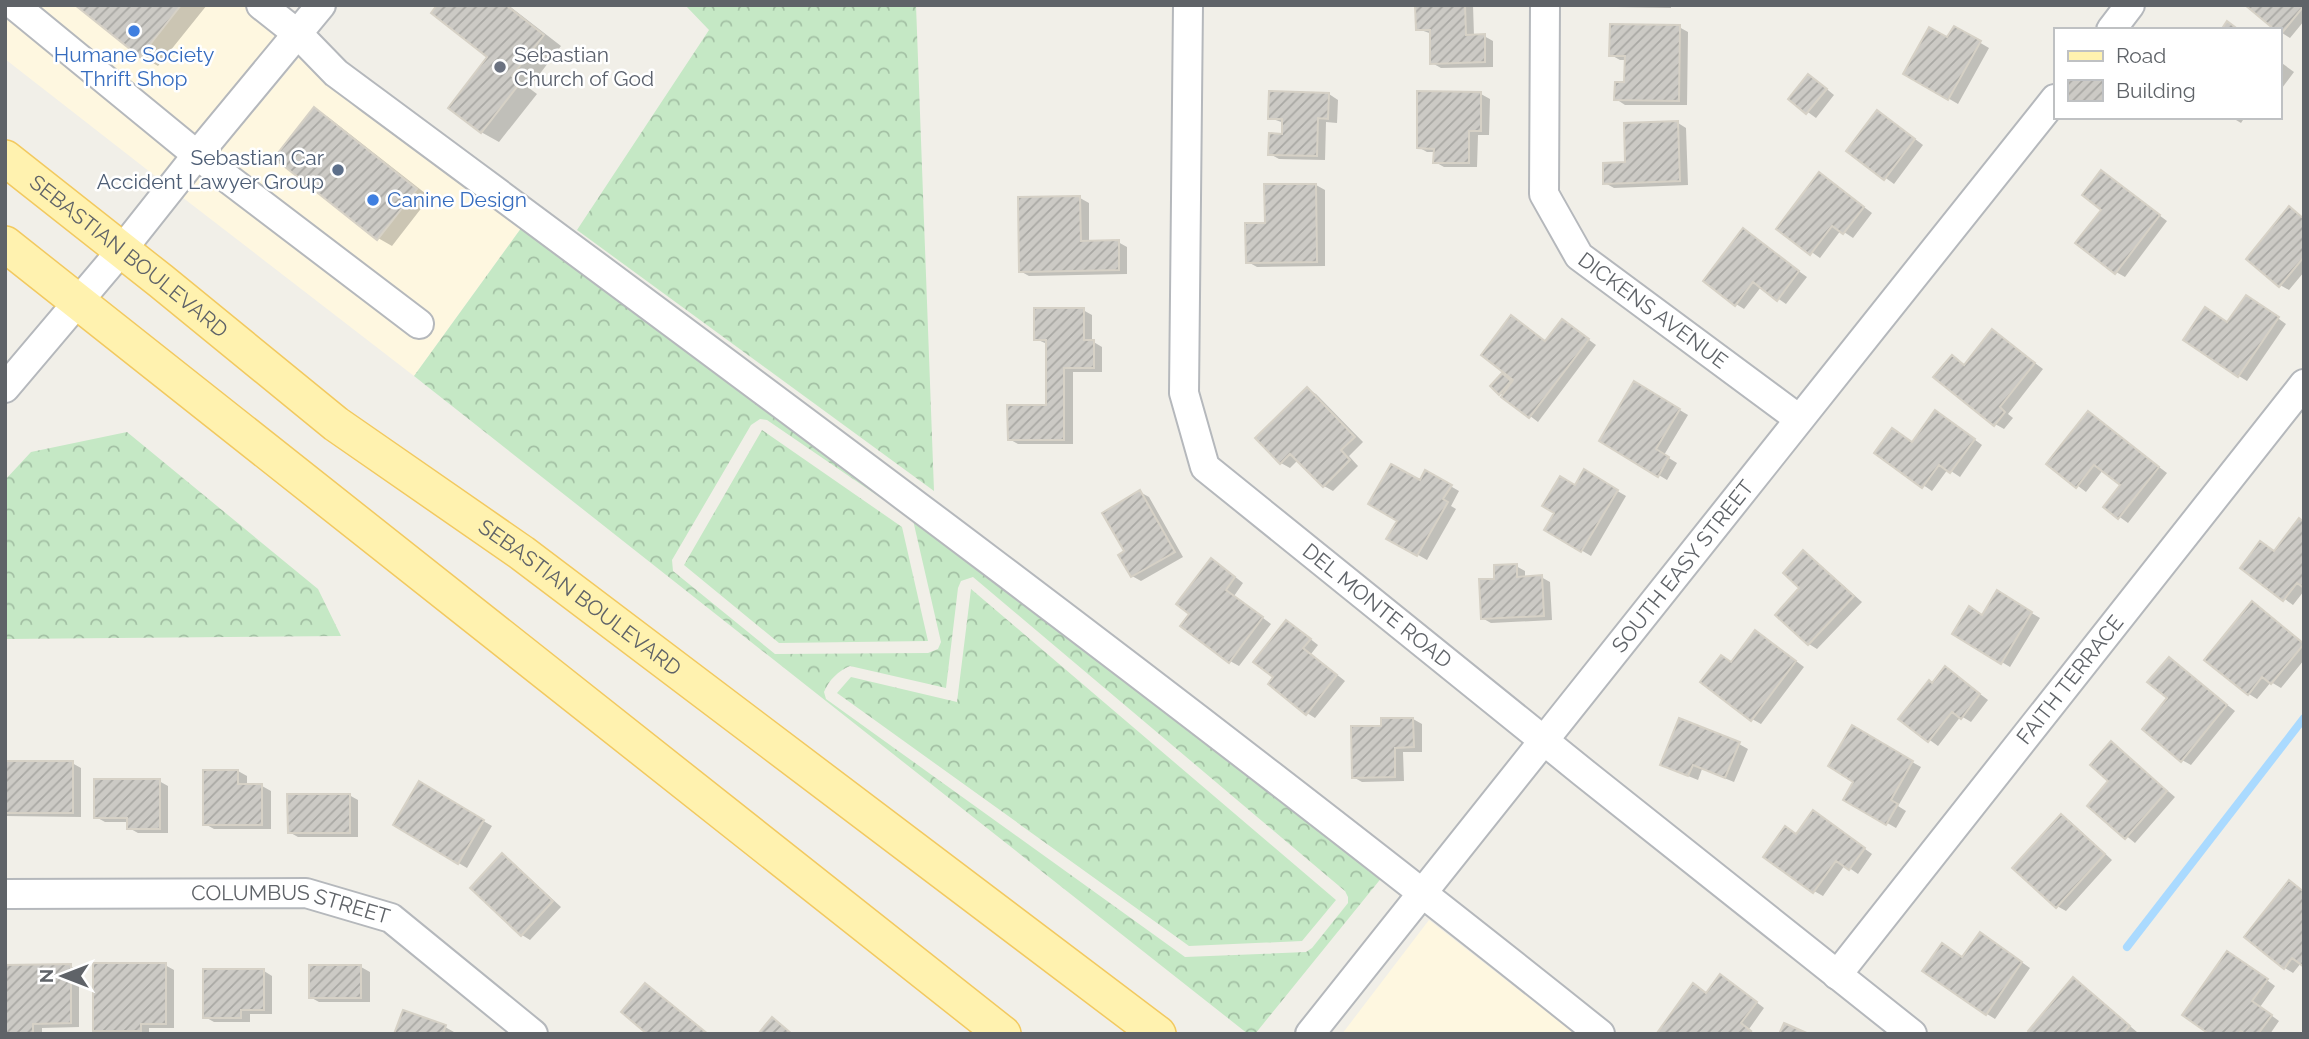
<svg xmlns="http://www.w3.org/2000/svg" width="2309" height="1039" font-family="Raleway,sans-serif">
<defs>
<pattern id="forest-crowns" width="20" height="18" patternUnits="userSpaceOnUse" patternTransform="scale(1.75)"><rect width="20" height="18" fill="#c5e8c5"/><path d="M2 6a3 3 0 1 1 6 0M12 15a3 3 0 1 1 6 0" fill="none" stroke="#a3c0a4"/></pattern>
<pattern id="building-hatch" width="6" height="6" patternUnits="userSpaceOnUse" patternTransform="scale(1.75)"><rect width="6" height="6" fill="#cccac5"/><path d="M-1 1l2-2M0 6l6-6M5 7l2-2" fill="none" stroke="#a9a8a4"/></pattern>
</defs>
<rect width="100%" height="100%" fill="#f1efe8"/>
<path fill="#fef7e0" d="M5,5h247l32,25 -125,149 -154,-120z
M307,48l220,172 -113,156 -232,-179z
M1429,920l146,114h-233z"/>
<path fill="url(#forest-crowns)" fill-rule="evenodd" d="M685,5h231l18,486 -357,-261 132,-200z
M527,220l860,651 -132,163h-7l-834,-658zM760,419l7,1 146,100 28,122 -3,7 -10,4 -153,1 -102,-83 -1,-11 79,-135zM973,577l372,314 3,6v6l-36,45 -6,4 -121,5 -359,-258 -2,-7c5,-12 14,-21 26,-26l96,22 12,-100 3,-7z
M762,430l140,97 26,114 -149,2 -95,-78z
M127,432l191,157 23,47 -336,3v-159l26,-28z
M971,589l365,311 -34,41 -113,5 -352,-253 14,-16 106,25z"/>
<path fill="#0003" d="M78,5h129l-49,61 -17,-10z
M440,5h68l53,41 -32,42 8,6 -38,48 -18,-10 9,-75z
M1417,5h56l1,31h10l9,5v26l-52,1 -9,-5v-29l-14,-5z
M1612,5h59v3l-55,-1z
M2304,5v16l-14,17 -11,-7z
M1679,27l9,5 -1,73h-62l-9,-6 10,-15v-24h-6l-9,-5z
M1955,28l34,20 -31,56 -53,-31 43,-33z
M2279,61l15,11 -15,20z
M1817,81l17,14 -18,23 -26,-19z
M1329,94l9,6 -1,23 -11,-1 -1,38 -46,-1 -9,-5 13,-18 1,-13 -14,-5z
M1481,94l9,5 -1,36h-11l-1,32h-33l-9,-5v-10h-8l-9,-5z
M315,109l13,8 102,80 -38,49 -14,-8z
M1886,117l37,28 -29,39 -45,-33z
M2231,117h14l-4,6z
M1678,123l8,5 2,57 -74,3 -9,-5z
M2101,172l66,49 -42,56 -9,-5 -13,-63z
M1828,180l44,33 -19,25 -12,-8 -21,28 -42,-30z
M1316,185l9,5v76l-68,1 -9,-5 18,-38z
M1080,198l9,5v40l29,-1 9,5v27l-98,2 -9,-5z
M2289,209l15,9v54l-15,18 -9,-5z
M1750,236l57,41 -21,27 -25,-17 -17,22 -8,-5z
M2255,302l31,22 -39,57 -8,-5 -11,-52z
M1083,310l9,5v26l10,6v25h-29v72h-55l-9,-5 38,-32v-63l-11,-5z
M1563,321l33,24 -58,77 -38,-29 2,-18 12,8z
M1993,331l50,38 -35,45 5,4 -9,11 -9,-5 -43,-67 14,9z
M1635,383l53,32 -24,40 13,8 -10,17 -66,-40z
M1307,389l9,5 47,48 -14,14 9,10 -25,25 -9,-5 -26,-26 -8,8 -9,-5 -24,-25z
M2088,413l79,60 -39,50 -22,-16 16,-22 -19,-15 -17,22 -38,-29z
M1944,417l38,28 -22,32 -12,-8 -16,22 -56,-38 37,-10z
M1426,472l33,19 -8,15 5,3 -29,51 -38,-22z
M1585,472l41,24 -35,60 -45,-27z
M1140,492l9,5 34,60 -42,24 -9,-5 -5,-24z
M2304,523v68l-11,14 -51,-37 33,-16z
M1804,552l8,6 50,44 -45,47 -8,-5 -7,-56z
M1220,565l23,18 -9,13 37,28 -32,42 -9,-5 -38,-47z
M1516,566l9,5v7l16,-1 9,5 2,38 -61,3 -9,-5 14,-38z
M1998,593l42,25 -30,49 -56,-34 29,-16z
M2252,603l52,40v17l-23,28 -10,-6 -14,17 -8,-5z
M1295,627l23,18 -7,9 34,27 -30,37 -8,-5z
M1764,637l40,30 -43,57 -9,-5 -20,-56z
M2169,659l66,52 -44,54 -9,-5z
M1954,674l34,26 -17,22 -10,-6 -23,30 -37,-27 32,-34z
M1413,719l9,5v28h-19l1,29 -42,1 -9,-5 30,-49z
M1852,728l69,39 -23,39 8,5 -10,17 -51,-29 11,-18z
M2111,743l64,54 -40,46 -46,-38 21,-24z
M1739,744l9,5 -14,33 -32,-13 -4,11 -27,-11z
M5,763h67l9,5v49l-76,-1z
M238,771l9,5v10h15l9,5v38h-57l-9,-5z
M159,781l9,5v47h-30l-9,-5v-6h-24l-9,-5z
M419,784l73,42 -25,42 -72,-43z
M349,795l9,5v37h-60l-9,-5z
M2062,816l8,5 42,39 -46,51 -9,-5z
M1822,818l50,36 -14,20 -13,-9 -22,31 -9,-5 -18,-56z
M503,856l8,5 50,46 -31,33 -8,-5z
M2289,882l15,9v74l-3,-2 -8,10 -8,-5z
M1989,939l41,29 -35,51 -8,-5 -24,-55z
M2237,958l38,28 -15,21 19,14 -9,13h-58z
M165,965l9,5v58h-25v6h-47l-7,-4z
M5,966h65l9,5v56l-37,1v6h-37z
M361,967l9,5v30h-51l-9,-5z
M264,971l8,5v38h-22v8h-36l-9,-5z
M2074,979l63,53 -1,2h-103z
M1730,982l34,26 -15,21 6,5 -96,-1 35,-47 14,9z
M445,1027l9,5 -1,2h-57z"/>
<g fill="none" stroke-linecap="round" stroke-linejoin="round">
<path stroke="#aadaff" stroke-width="8" d="M2127,947l177,-229"/>
</g>
<path fill="url(#building-hatch)" stroke="#d6d1c6" stroke-width="2" d="M75,5h106l-41,52z
M437,5h69l38,30 -32,41 8,7 -39,50 -33,-25 39,-51 -56,-44z
M1415,5h50l1,30 19,-1v28l-55,2v-34h-14z
M2245,5h59v1l-23,28 -2,-4h-4z
M2227,21l12,9h-18z
M1610,24l70,1 -1,76 -65,-1 1,-18h9l1,-26h-16z
M1954,26l27,15 -33,59 -45,-26 26,-47 18,10z
M1808,74l19,15 -21,25 -18,-15z
M1269,91l60,2 -1,26 -10,-1 -1,38 -49,-1 1,-22 13,1v-15h-14z
M1417,91l64,1v39h-12v32h-36l1,-14 -17,-1z
M314,107l103,82 -40,51 -103,-82z
M1877,110l38,29 -31,41 -38,-29z
M1678,121l2,60 -77,3v-21l22,-1 -1,-39z
M2101,170l59,45 -45,59 -40,-31 26,-33 -19,-15z
M1819,172l45,35 -21,27 -11,-8 -22,29 -34,-26z
M1264,184h52l1,78 -71,1 -1,-40h20z
M1080,196l1,45 38,-1v30l-100,2 -1,-75z
M2289,206l15,13v38l-25,30 -33,-28z
M1743,228l56,43 -22,30 -24,-19 -18,24 -32,-25z
M2246,295l33,22 -41,60 -55,-37 22,-33 22,15z
M1034,308h50v32h10v28h-30v72h-56l-1,-35h39v-65h-12z
M1511,315l34,26 17,-22 27,20 -60,79 -28,-21 12,-17 -32,-25z
M1992,329l43,34 -35,44 5,5 -11,14 -61,-49 19,-22 12,10z
M1502,373l9,8 -12,14 -9,-9z
M1634,381l46,28 -24,40 13,8 -11,20 -59,-36z
M1307,387l48,50 -14,13 9,10 -27,27 -33,-33 -10,10 -25,-26z
M1935,410l40,29 -25,34 -11,-8 -17,23 -48,-35 18,-25 20,14z
M2088,411l71,56 -41,52 -15,-12 17,-22 -26,-20 -18,23 -30,-24z
M1391,464l29,16 5,-10 27,15 -9,14 5,3 -31,54 -31,-17 11,-18 -29,-17z
M1584,469l34,21 -37,62 -37,-22 10,-17 -12,-7 18,-30 15,9z
M1140,490l35,62 -44,25 -13,-22 6,-4 -22,-38z
M2299,518l5,4v66l-7,-5 -14,18 -43,-33 20,-27 14,10z
M1803,550l51,46 -46,49 -33,-30 24,-27 -16,-15z
M1211,558l24,19 -9,13 37,27 -34,46 -49,-37 9,-12 -13,-10z
M1517,564v13l25,-2 2,41 -63,3 -2,-40h15v-14z
M1997,590l35,22 -31,52 -49,-30 17,-28 13,9z
M2252,601l52,43 -33,40 -9,-7 -14,18 -44,-35z
M1286,620l25,19 -8,9 34,27 -31,40 -38,-31 5,-7 -20,-15z
M1755,630l41,31 -45,60 -51,-39 21,-27 10,7z
M2169,657l58,48 -46,57 -39,-33 25,-31 -20,-16z
M1945,666l35,28 -19,25 -9,-7 -24,30 -30,-23 31,-39 3,3z
M1381,718h32l1,29 -19,1v29l-43,1 -1,-52h30z
M1679,718l61,24 -15,36 -32,-13 -5,11 -28,-11z
M1852,725l61,36 -22,39 7,4 -12,21 -43,-25 10,-18 -25,-16z
M2111,741l56,50 -42,48 -38,-33 21,-25 -18,-16z
M5,761h68v52h-68z
M203,770h35v14h24v41h-59z
M94,779h66v50h-33v-11h-33z
M419,781l65,39 -26,44 -65,-39z
M287,794h63v39h-62z
M1813,810l52,38 -16,22 -13,-9 -23,32 -50,-36 22,-31 11,8z
M2061,814l44,40 -49,54 -44,-40z
M502,853l51,48 -32,35 -51,-48z
M2289,880l15,12v75l-12,-9 -8,11 -40,-32z
M1980,932l42,30 -36,53 -64,-44 20,-28 20,14z
M2227,951l41,28 -16,22 20,14 -14,19h-13l-4,-3 -3,3h-29l-27,-19z
M93,963h73v61h-25v7h-48z
M71,964v59l-38,1v9h-28v-68z
M309,965h52v33h-52z
M203,969h61v41h-23v8h-38z
M1720,974l37,28 -16,21 10,8 -2,3 -92,-1 36,-50 13,10z
M2073,977l57,49 -7,8h-93l-2,-3z
M645,983l63,51h-61l-26,-22z
M403,1010l43,15 -3,9h-49z
M772,1017l20,17h-34z
M1784,1023l25,11h-30z"/>
<g fill="none" stroke-linecap="round" stroke-linejoin="round">
<g stroke="#b5b8bc" stroke-width="32">
<g id="minor">
<path d="M14,5l183,150 222,169"/>
<path d="M261,5l38,30 37,38c425,315 851,630 1264,961"/>
<path id="s1" d="M1188,5l-4,388 21,74 379,306 328,261"/>
<path id="s2" d="M1545,5l-1,189 35,62 220,163"/>
<path d="M2111,30l19,-25"/>
<path d="M5,388l116,-137 76,-96 124,-150"/>
<path id="s3" d="M5,894l301,-1 85,25 142,116"/>
<path id="s4" d="M1837,975l467,-591"/>
<path id="s5" d="M1310,1034c250,-311 496,-624 745,-935"/>
</g>
</g>
<g stroke="#f2c960" stroke-width="38">
<g id="major">
<path id="s6" d="M5,158l156,123 175,143 186,129 636,481"/>
<path d="M5,244l998,790"/>
</g>
</g>
<use href="#minor" stroke="#fff" stroke-width="28"/>
<use href="#major" stroke="#fff2af" stroke-width="35"/>
</g>
<g fill="#3f7fe0" stroke="#fff" stroke-width="2.5">
<circle cx="134" cy="31" r="7"/>
<circle cx="373" cy="200" r="7"/>
</g>
<circle fill="#6b7280" stroke="#fff" stroke-width="2.5" cx="500" cy="67" r="7"/>
<circle fill="#5c6f8a" stroke="#fff" stroke-width="2.5" cx="338" cy="170" r="7"/>
<g text-anchor="middle" stroke-width="5" stroke-linejoin="round" paint-order="stroke">
<g font-size="21" fill="#366cbe" stroke="#fff">
<text x="134" y="62">Humane Society<tspan x="134" dy="24">Thrift Shop</tspan></text>
<text x="387" y="207" text-anchor="start">Canine Design</text>
</g>
<g font-size="21" fill="#5b616d" stroke="#fff" text-anchor="start">
<text x="514" y="62">Sebastian<tspan x="514" dy="24">Church of God</tspan></text>
</g>
<g font-size="21" fill="#4e5e75" stroke="#fff" text-anchor="end">
<text x="324" y="165">Sebastian Car<tspan x="324" dy="24">Accident Lawyer Group</tspan></text>
</g>
<g font-size="21" fill="#5f6368" stroke="#fff">
<text dy="7" stroke="none"><textPath href="#s6" startOffset="158">SEBASTIAN BOULEVARD</textPath></text>
<text dy="7" stroke="none"><textPath href="#s2" startOffset="352">DICKENS AVENUE</textPath></text>
<text dy="7" stroke="none"><textPath href="#s5" startOffset="598">SOUTH EASY STREET</textPath></text>
<text dy="7" stroke="none"><textPath href="#s6" startOffset="724">SEBASTIAN BOULEVARD</textPath></text>
<text dy="7" stroke="none"><textPath href="#s1" startOffset="686">DEL MONTE ROAD</textPath></text>
<text dy="7" stroke="none"><textPath href="#s4" startOffset="376">FAITH TERRACE</textPath></text>
<text dy="7" stroke="none"><textPath href="#s3" startOffset="287">COLUMBUS STREET</textPath></text>
</g>
</g>
<rect width="2309" height="1039" fill="none" stroke="#5f6368" stroke-width="14"/>
<rect x="2054" y="28" width="228" height="91" fill="#ffffff" stroke="#bfc1c3" stroke-width="2"/>
<rect x="2068" y="51" width="35" height="10" fill="#fff2af" stroke="#bfc1c3" stroke-width="2"/>
<text x="2116" y="63" font-size="21" fill="#5f6368">Road</text>
<rect x="2068" y="80" width="35" height="21" fill="url(#building-hatch)" stroke="#bfc1c3" stroke-width="2"/>
<text x="2116" y="98" font-size="21" fill="#5f6368">Building</text>
<g transform="translate(63 976) rotate(270)" stroke="#ffffff" stroke-width="5" paint-order="stroke">
<path d="M0-5L12 26L0 18L-12 26Z" fill="#5f6368"/>
<text y="-10" font-size="19" font-weight="bold" text-anchor="middle" fill="#5f6368">N</text>
</g>
</svg>
